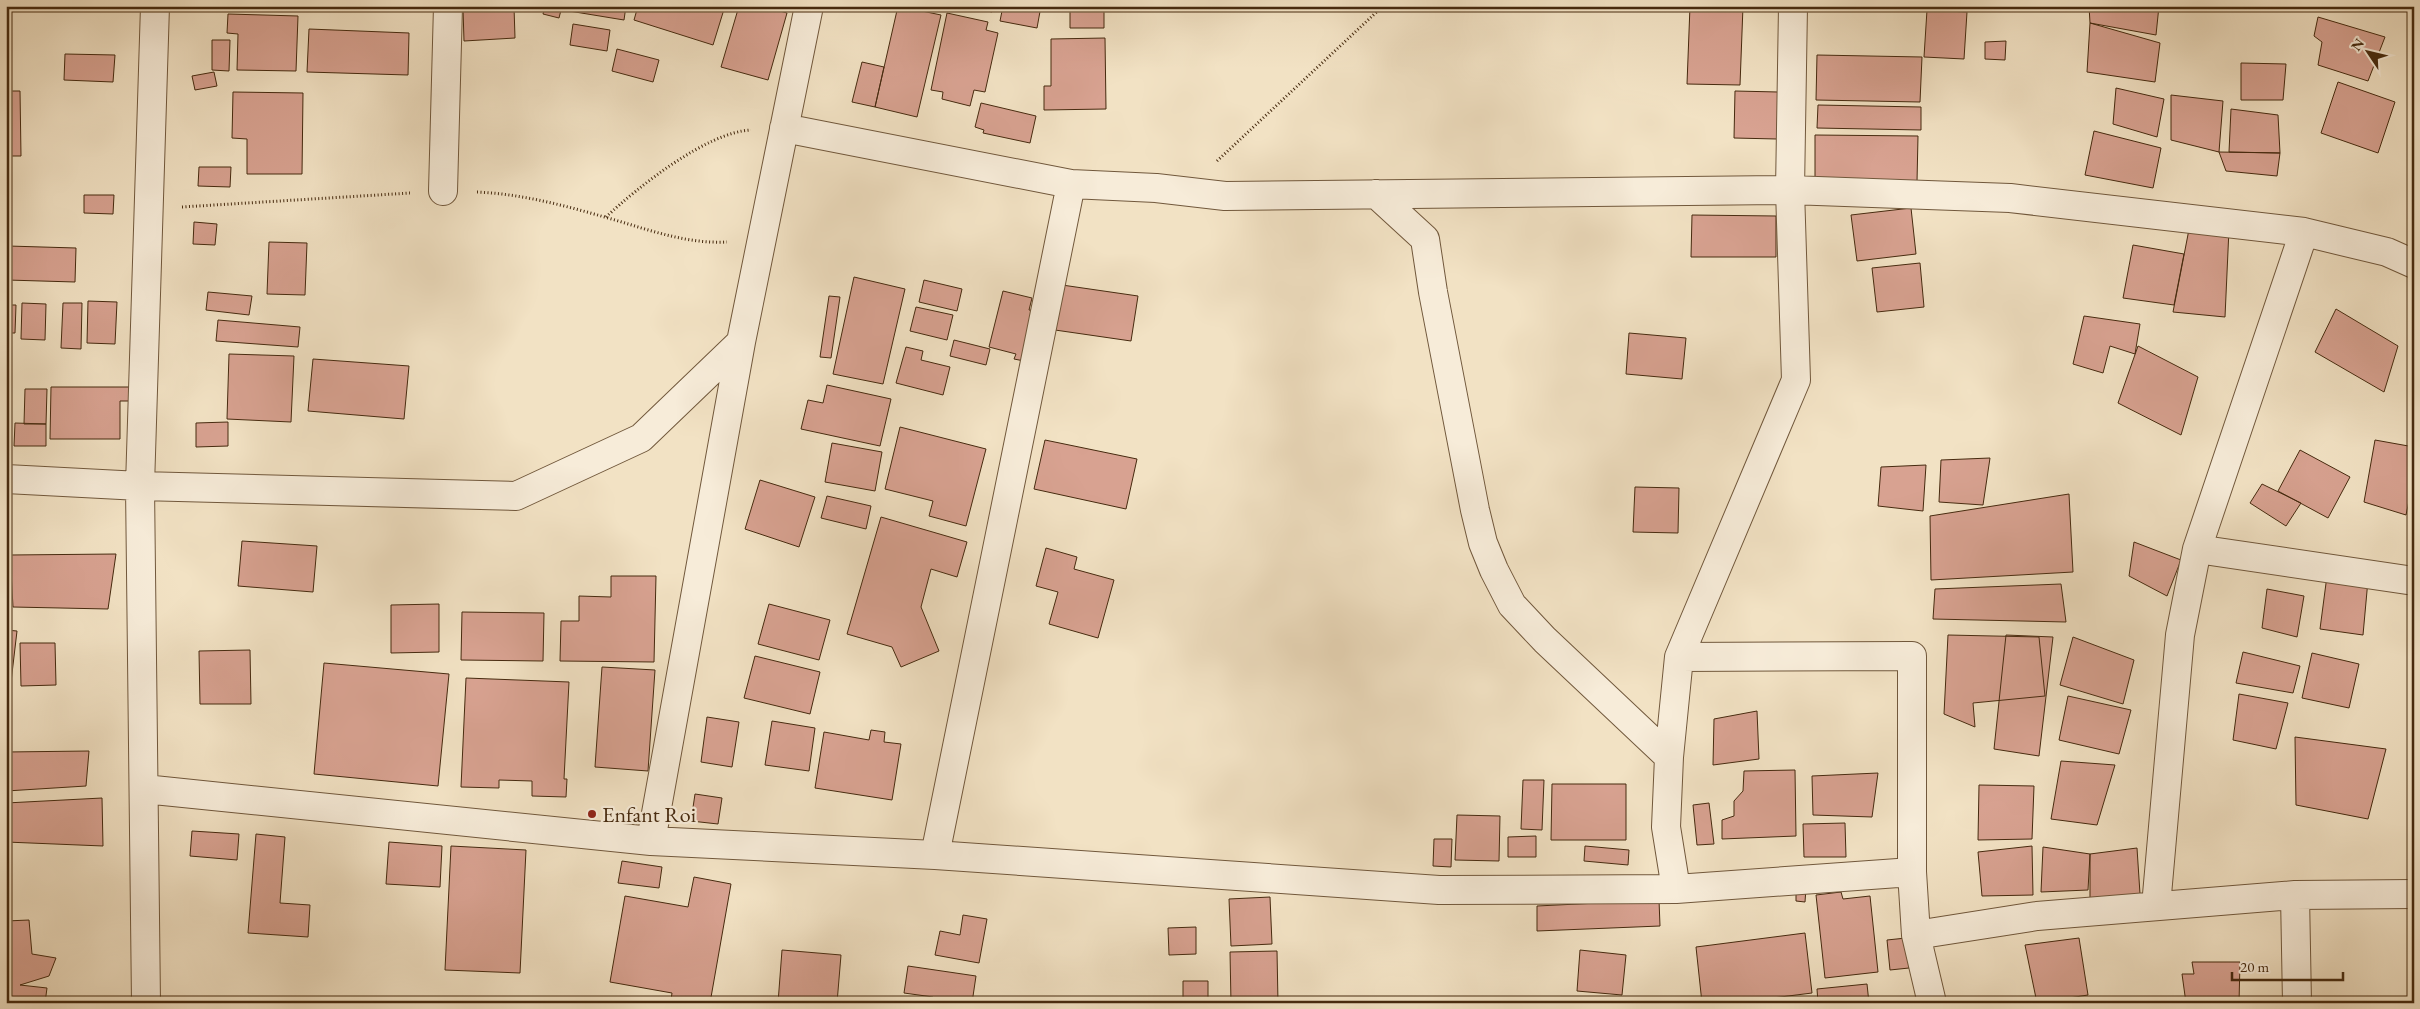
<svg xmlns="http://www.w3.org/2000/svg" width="2420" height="1009" font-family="'EB Garamond',serif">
<rect width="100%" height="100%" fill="#f2e2c4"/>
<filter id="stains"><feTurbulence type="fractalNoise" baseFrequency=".004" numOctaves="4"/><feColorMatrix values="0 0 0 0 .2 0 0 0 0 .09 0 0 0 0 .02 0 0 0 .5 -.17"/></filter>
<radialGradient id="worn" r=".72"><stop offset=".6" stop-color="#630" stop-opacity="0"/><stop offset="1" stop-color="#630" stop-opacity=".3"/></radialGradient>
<path fill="#d8a291" stroke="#462a0f" d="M545,6h17l-3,12 -16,-4z
M564,6h62l-2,14 -61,-10z
M638,6h87l-12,39 -79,-25z
M739,6h24l24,7 -19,67 -47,-13z
M898,6l43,9 -24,102 -42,-10z
M963,6h30l-1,6z
M1003,6h38l-4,22 -37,-7z
M1070,6h34v22h-34z
M1690,6h53l-3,79 -53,-1z
M2089,6h70l-3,29 -66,-12z
M514,7l1,31 -51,3 -1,-32z
M1927,10l40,2 -3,47 -40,-2z
M947,13l41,9 -2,8 12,3 -13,59 -11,-2 -4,16 -28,-7 1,-7 -12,-2z
M228,14l70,2 -2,55 -59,-1 1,-36 -11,-1z
M2318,17l67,20 -17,44 -50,-16 4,-23 -8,-6z
M2090,23l70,20 -5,39 -68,-10z
M573,24l37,6 -3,21 -37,-6z
M309,29l100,4 -1,42 -101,-3z
M1105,38l1,71 -62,1v-24h7v-47z
M212,40h18l-1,31 -17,-1z
M2006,41l-1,19 -20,-1v-17z
M617,49l42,11 -6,22 -41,-11z
M65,54l50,1 -2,27 -49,-2z
M1817,55l105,2 -2,45 -104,-2z
M862,62l22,5 -9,40 -23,-5z
M2241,63l45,1 -3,36h-42z
M214,72l3,14 -22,4 -3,-14z
M2338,82l57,20 -17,51 -57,-20z
M2116,88l48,11 -7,38 -44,-13z
M6,91h14l1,65h-15z
M1735,91l43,1 -1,47 -43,-1z
M233,92l70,1 -1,81h-55v-35l-15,-1z
M2171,95l52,6 -4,51 -48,-12z
M981,103l55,13 -6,27 -47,-10 1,-3 -9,-3z
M1818,105l103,2v23l-104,-2z
M2231,109l47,6 2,38 -51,-1z
M2094,131l67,17 -8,40 -68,-13z
M1815,135l103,1 -1,46h-102z
M2219,152l61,1 -3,23 -51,-5z
M199,167h32l-1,20 -32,-1z
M84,195h30l-1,19 -29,-1z
M1911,208l5,46 -59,7 -6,-46z
M1692,215l84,1v41h-85z
M2191,219l38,10 -4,88 -52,-5z
M194,222l23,2 -2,21 -22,-1z
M269,242l38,1 -2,52 -38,-1z
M2133,245l51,9 -10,51 -51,-7z
M8,246l68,2 -1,34 -68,-2z
M1920,263l4,44 -47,5 -5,-44z
M854,277l51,12 -22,95 -50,-10z
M924,280l38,9 -5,22 -38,-9z
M1062,285l76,11 -7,45 -76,-11z
M1003,291l29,7 -3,12 7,1 -12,50 -10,-2 2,-5 -27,-7z
M208,292l44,4 -3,19 -43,-5z
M829,296l11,1 -9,61 -11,-1z
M88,301l29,1 -2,42 -28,-1z
M22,303l24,1 -1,36 -24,-1z
M63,303h19l-1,46 -20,-1z
M6,305h10l-1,28h-9z
M916,307l37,8 -6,25 -37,-9z
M2336,309l62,37 -14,46 -69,-40z
M2084,316l56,8 -5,30 -25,-8 -7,27 -30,-9z
M218,320l82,7 -2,20 -82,-6z
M1629,333l57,5 -4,41 -56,-5z
M954,340l36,9 -4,16 -36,-9z
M2138,346l60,31 -17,58 -63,-32z
M906,347l17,4 -2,9 29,7 -7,28 -47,-12z
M229,354l65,2 -3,66 -64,-3z
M313,359l96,7 -5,53 -96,-8z
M827,385l64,14 -11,47 -79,-17 7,-29 15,3z
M51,387h79v14h-10v38h-70z
M25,389h22l-1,35h-22z
M228,422v24l-32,1v-24z
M15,423l31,1v22h-32z
M900,427l86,22 -20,77 -37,-10 4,-15 -48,-12z
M1045,440l92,19 -11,50 -92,-20z
M2375,440l39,7v30l-8,38 -42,-13z
M832,443l50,9 -7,39 -50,-9z
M2300,450l50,27 -22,41 -50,-27z
M1990,458l-7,47 -44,-3 2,-42z
M1926,465l-3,46 -45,-5 3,-39z
M760,480l55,17 -16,50 -54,-18z
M2262,484l39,19 -15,23 -36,-23z
M1635,487l44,1 -1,45 -45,-1z
M2069,494l4,78 -142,8 -1,-64z
M827,496l44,10 -5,23 -45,-11z
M881,517l86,25 -10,35 -26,-8 -10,38 18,44 -38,16 -9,-20 -45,-13z
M242,541l75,5 -4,46 -75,-6z
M2134,542l47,18 -14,36 -38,-20z
M1046,548l31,9 -3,12 40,11 -16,58 -49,-14 9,-32 -22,-6z
M116,554l-8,55 -95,-2 -3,-52z
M2328,568l40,12 -5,55 -43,-6z
M611,576h45l-2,86 -94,-1 1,-40h18v-25l32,1z
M2061,584l5,38 -133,-3 2,-30z
M2267,589l37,7 -7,41 -35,-9z
M439,604v48l-48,1v-48z
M769,604l61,16 -11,40 -61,-16z
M462,612l82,1 -1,48 -82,-1z
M6,630l11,1 -6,51h-5z
M1948,635l91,2 6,59 -72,7 2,24 -31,-13z
M2006,635l47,2 -14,119 -45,-7z
M2073,637l61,23 -11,44 -63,-19z
M20,643h35l1,42 -35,1z
M250,650l1,54h-51l-1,-53z
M2243,652l57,14 -7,27 -57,-10z
M2312,653l47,11 -10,44 -47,-10z
M755,656l65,16 -10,42 -66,-16z
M324,663l125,11 -11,112 -124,-12z
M602,667l53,3 -7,101 -53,-4z
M466,678l103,4 -5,97h3l-1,18 -34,-1v-15l-33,-1v8l-38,-1z
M2239,694l49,9 -12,46 -43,-9z
M2068,696l63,14 -12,44 -60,-14z
M1757,711l2,48 -46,6 1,-46z
M707,717l32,5 -7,45 -31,-5z
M772,721l43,7 -6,43 -44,-6z
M871,730l14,2 -1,10 17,2 -9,56 -77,-12 9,-56 45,8z
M2295,737l91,12 -18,70 -72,-14z
M89,751l-3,35 -80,5v-39z
M2061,761l54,4 -18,60 -46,-6z
M1795,770l1,66 -74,3v-19l12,-4v-15l9,-10 1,-20z
M1878,773l-6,44 -59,-2 -1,-39z
M1523,780h21l-2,50 -21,-1z
M1552,784h74v56h-75z
M1979,785l55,1 -2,53 -54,1z
M695,794l27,4 -4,26 -27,-3z
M102,798l1,48 -97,-4v-39z
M1709,803l5,41 -17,1 -4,-40z
M1457,815l43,1 -1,45 -44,-1z
M1845,823l1,34h-42l-1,-33z
M192,831l47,3 -2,26 -47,-4z
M256,834l29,3 -5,66 30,2 -2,32 -60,-4z
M1536,836v21h-28v-20z
M1434,839h18l-1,28 -18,-1z
M389,842l53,4 -2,41 -54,-3z
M451,846l75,4 -6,123 -75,-3z
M1585,846l44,4 -1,15 -44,-4z
M2032,846l1,49 -51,1 -4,-44z
M2043,847l47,7 -2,36 -47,2z
M2137,848l3,46 -50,5v-45z
M622,861l40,6 -3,21 -41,-5z
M694,877l37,7 -21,119 -39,-3 1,-7 -62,-11 15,-86 63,11z
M1796,888h10l-1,14 -9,-1z
M1841,892l2,7 27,-3 8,76 -53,6 -9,-83z
M1270,897l2,47 -41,2 -2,-47z
M1659,900l1,26 -123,5v-25z
M963,915l24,4 -8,44 -44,-8 5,-24 20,4z
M29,920l3,34 24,4 -7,18 -29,9 27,3 -2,15h-39v-82z
M1196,927v27l-27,1 -1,-27z
M1805,933l7,60 -79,10h-31l-6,-56z
M1906,938l3,30 -19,2 -3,-30z
M2079,938l9,57 -51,8 -12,-58z
M782,950l59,5 -4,48h-59z
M1580,950l46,5 -4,40 -45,-4z
M1277,951l1,52h-47l-1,-51z
M2192,962h48l-1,41h-53l-4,-29h12z
M908,966l68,10 -4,27h-40l1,-6 -29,-4z
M1183,981h25v22h-25z
M1867,984l2,19h-51l-1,-14z
M535,999l26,4h-27z"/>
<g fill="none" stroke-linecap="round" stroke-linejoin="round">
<g stroke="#71583c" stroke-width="30">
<path id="minor" d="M784,128l287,56 85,4 69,8 565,-6 220,8 294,34 83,20 27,12
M443,191l5,-185
M1376,194l49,45 8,53 42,218 8,33 11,27 18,35 33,35 124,117
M6,479l134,7 376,10 125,-58 100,-96
M2197,549l217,32
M1679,657l233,-1v216l4,63 16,68
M144,789l507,52 284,14 504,35 237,-1 236,-17
M651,841l90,-499 68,-336
M935,855l136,-671
M1676,889l-10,-62 3,-70 10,-100 117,-277 -6,-190 3,-184
M2156,906l24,-271 17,-86 107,-317
M1916,935l121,-19 258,-21
M146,1003l-6,-517 15,-480
M2297,1003l-2,-108 119,-1"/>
</g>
<path stroke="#462a0f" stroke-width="3" stroke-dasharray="1 2.5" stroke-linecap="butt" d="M1217,161l166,-155
M477,192c47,2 93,15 138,28 37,11 73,24 112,22
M182,207l228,-14
M606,217c32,-30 101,-85 145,-87"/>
<use href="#minor" stroke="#f7ecd9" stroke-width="28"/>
</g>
<circle fill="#8f2418" stroke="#f7ecd9" stroke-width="2" cx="592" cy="814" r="5"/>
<g text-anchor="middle" stroke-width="4.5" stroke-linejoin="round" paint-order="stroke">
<g font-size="22" fill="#462a0f" stroke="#f7ecd9" text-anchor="start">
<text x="602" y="822">Enfant Roi</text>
</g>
</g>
<rect width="2420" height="1009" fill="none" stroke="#f2e2c4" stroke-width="25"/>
<rect x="8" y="8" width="2405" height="994" fill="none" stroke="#462a0f" stroke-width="2.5"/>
<rect x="12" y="12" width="2395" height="984" fill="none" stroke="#462a0f"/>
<g transform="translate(2368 52) rotate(305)" stroke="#f7ecd9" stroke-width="4" paint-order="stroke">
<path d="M0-4L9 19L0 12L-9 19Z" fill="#462a0f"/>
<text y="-8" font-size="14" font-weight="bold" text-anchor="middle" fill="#462a0f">N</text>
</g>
<path d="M2232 972v8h111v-8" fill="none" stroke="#462a0f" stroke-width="2.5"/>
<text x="2240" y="972" font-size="15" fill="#462a0f" stroke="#f7ecd9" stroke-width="4" paint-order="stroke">20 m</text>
<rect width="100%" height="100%" filter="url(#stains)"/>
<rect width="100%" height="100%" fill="url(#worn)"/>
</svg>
